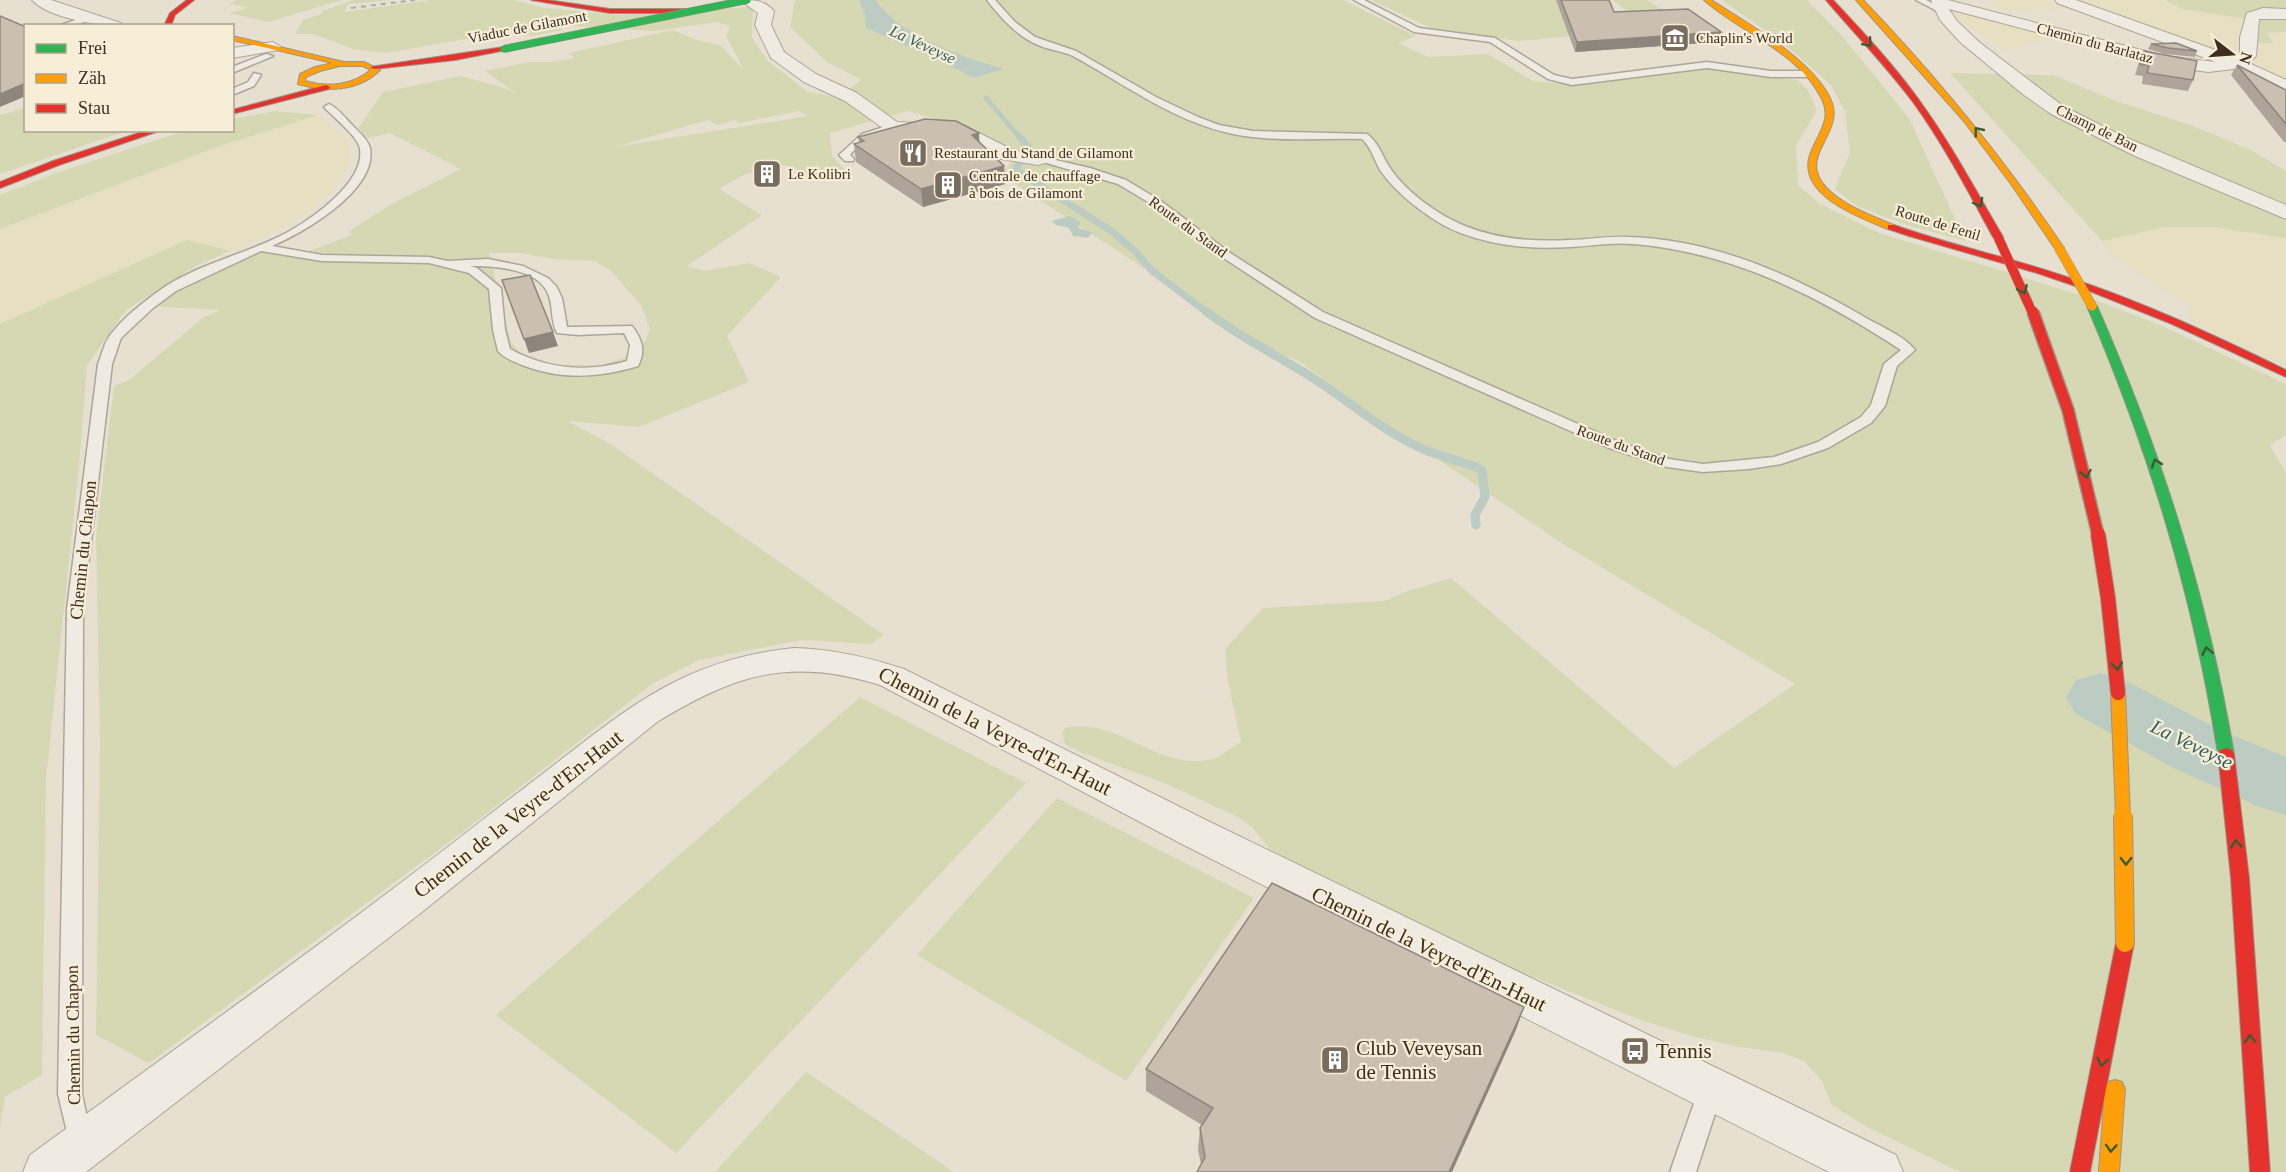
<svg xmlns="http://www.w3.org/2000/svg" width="2286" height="1172" font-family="'Times New Roman',serif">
<rect width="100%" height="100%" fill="#e7e0d1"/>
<path fill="#e6dfc2" d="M1990,0h60l18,8 -66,3z
M2073,0h92l17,9 66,10 -12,33 -23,-2z
M1951,6l109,30 -55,14 -51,-34z
M2286,32v52l-31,-22 -1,-19h19l-7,-10z
M318,115l31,26 1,24 -16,26 -25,21 -27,17 -52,22 -43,-10 -187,83v-95l217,-82z
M2165,227h48l73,11v129l-97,-46 -1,-16 -79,-51 -7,-13z"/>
<path fill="#d6d7b3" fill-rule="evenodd" d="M238,0h104l-74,22 -39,-9 19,-5 -19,-5z
M353,0h38l-43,4 -4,8 87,-12h83l31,8 72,7 134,-8 2,3 -1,28 16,23 40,31 31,5 22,-17 -35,-19 -36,-34 5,-27h64l6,15 1,13 77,34 30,16 30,-9c-39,-11 -106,-34 -127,-69h467l73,36 -18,7 30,14 60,-3 45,27 47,4 70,-12 65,-5 82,12 10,9 10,21 -21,36 2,39 22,19 59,29 211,65 70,27 126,59v51l-16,10 16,28v699h-326l-95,-46 -33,-21 -10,-24 -18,-20 -21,-8 -43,-6 -49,-11 -50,-16 -145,-58 -210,-101 -17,-13 -17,-21 -14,-10 -71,-33 -87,-32 -15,-8 -3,-11 3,-5c52,-12 92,42 143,32 11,-2 23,-12 33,-18l-13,-59 -3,-34 38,-41 121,-7 24,-10 43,-13 223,190 121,-84 -235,-142 -183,-124 -78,-57 -55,-22 -99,-70 -145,-95 13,-13 -52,-35 -53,-15 -78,22 2,23 13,14 -34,5 -26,-10 -40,9 -26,15 43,26 -75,51 18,5 44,-8 32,14 -54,59 22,46 -110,45 -72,-6 42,22 275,192 -13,9 -70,-4 -102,20 -47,24 -192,150 -311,229 -53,-28 4,-293 -4,-204 18,-152 15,-6 75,-63 16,-7 -71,-4 23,-18 73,-33 30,-3 26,2 51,-19 -4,-3 40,-26 73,-37 -71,-36 -26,6 -5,-12 24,-35 78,-16 43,12 13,6 -32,-23 44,-9h23l22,-4 -5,-5 104,-23 21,9 27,7 23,24 -18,-34 4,-10 -13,-4 -63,9 -100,-6 9,5 -30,6 -27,-4 -120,21 -33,-4 -40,-15h-18l8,-14 21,-7 -4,-1zM799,111l9,5 -193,31 93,-27 9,5 18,-5 5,3zM489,253h33l31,6 41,2 16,9 31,35 9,24 -5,12 -15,15 -28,9h-54l-24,-8 -13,-15z
M1371,0h186l76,31 -116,10 -86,-13z
M1613,0h34l26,16 -45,-4z
M1722,0h85l35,36 67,82 56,123 -61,-17 -47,-18 -22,-17 15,-37 -5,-41 -14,-26 -48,-42z
M2165,0h121v32l-20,1 8,10h-20l-6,-24 -66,-10z
M1950,73l103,2 63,26 77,25 60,25 33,20v67l-73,-11h-48l-63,14z
M25,108l1,22 100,1 -126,43v-59z
M275,111l43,4 -101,32 -217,82v-34l59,-23 119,-39 54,-3 1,-11z
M187,240l43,11 -34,15 -70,44 -39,55 -8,101 -33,313 -4,296 -37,22 -5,29v-802z
M860,697l166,86 -350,370 -180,-138z
M1057,798l197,100 -128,183 -209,-126z
M806,1072l148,100h-239z"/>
<path fill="#bcccc2" d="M859,0h17c21,35 89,58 128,69l-31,9 -30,-16 -77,-34 -1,-13z
M1070,216l11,6 -3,6 14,4 -4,6 -15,-2 -4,-8 -13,-3 -4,-4z"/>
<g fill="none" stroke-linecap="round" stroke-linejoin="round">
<path stroke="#bcccc2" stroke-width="5" d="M986,98l35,41"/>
<path stroke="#bcccc2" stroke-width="7" d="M1020,137l10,12 -14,20 1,2 93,59 26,22 15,18 58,44"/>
<path stroke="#bcccc2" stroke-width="9" d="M1207,312c34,26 70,43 106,66 39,25 69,53 112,72 19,8 39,11 57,20l3,27 -10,18 1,10"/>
<path fill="#bcccc2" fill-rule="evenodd" d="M2100,673l24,7 98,51 64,26v58l-26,-8 -88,-40 -96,-53 -10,-17 10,-17z"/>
<g stroke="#ada599" stroke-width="3">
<path id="lane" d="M987,0h8l20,22 20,15 41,14 80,46 42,20 21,8 34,6 114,3c12,9 15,22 23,34 16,24 48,47 75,58 32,13 68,16 103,14 19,0 39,-4 59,-3 86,2 166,38 239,81 16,9 38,18 49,32l-18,16 -12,40 -14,17 -43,25 -47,16 -32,5 -46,3 -36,-5 -58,-19 -294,-130 -93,-61 -69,-52 -35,-21 -85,-25 5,-3 52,12 36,12 35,21 69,52 93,59 296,130 50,17 34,5 71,-7 44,-15 43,-25 10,-12 13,-41 17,-14c-83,-54 -168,-98 -268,-106 -21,-2 -42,2 -63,3 -41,3 -88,-2 -125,-21 -23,-13 -50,-34 -65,-56 -6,-11 -9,-23 -18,-31 -41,-1 -84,3 -124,-4 -61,-11 -112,-50 -165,-79 -11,-5 -23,-6 -35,-11 -20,-8 -38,-28 -51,-45z
M1354,0h10l55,28 76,10 59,37 18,4 135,-17 64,9h35l4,3 -4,3h-35l-64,-9 -135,17 -24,-6 -58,-37 -76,-10z
M1916,0h10l18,9 -7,2z
M90,15h3v4l-21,7h-14z
M266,54l7,2 -41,17v-6z
M254,73l7,2 -7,11 -22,9v-6l16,-7z
M329,104c9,4 17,15 24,22 6,6 15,14 17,22 8,42 -67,85 -98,98l50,9 107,2 18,4 41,-2 35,7 25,12 8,8 6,12 5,29 65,-1c10,13 14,25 6,40 -39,12 -78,14 -116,-1 -9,-4 -18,-7 -24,-14l-5,-21 -4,-41 -20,-16 -40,-10 -107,-2 -61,-10 -85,40 -23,17 -32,30 -9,26 -29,245 -1,485 10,47 -3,8 -9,4 -9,-4 -13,-55 9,-485 31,-245c4,-9 6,-22 13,-30 14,-18 36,-35 55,-48 38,-24 83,-33 122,-54 25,-14 77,-50 72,-83 -2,-13 -27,-32 -36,-42zM470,266c24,0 70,2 79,30 4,12 2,26 8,37l21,2 46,-2 6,12 -3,16c-40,12 -80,8 -117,-12l-5,-19 -4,-42 -24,-20z
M893,124l3,1v4c-19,5 -33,10 -46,26l4,4 -1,2h-8l-6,-6 23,-21z
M1711,1078l8,3 4,8 -27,83h-26l29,-83 4,-8z"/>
</g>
<g stroke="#ada599" stroke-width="2">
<path id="street" d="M32,0h19l70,23 2,3c-23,0 -75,-8 -91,-26z
M743,0c13,0 22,1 31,11l-3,14 13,27 32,22 41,19 40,29 66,3 50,25 32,5 3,4 -3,4 -7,2 -37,-6 -43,-23 -71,-5 -42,-30 -41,-19 -33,-24 -16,-33 3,-12 -13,-9z
M1931,0h17l217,56 51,6 -159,-59 -2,-3h21l159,57 5,-3v-17l7,-24 16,-5 23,1v10h-27l-3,37 -7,7 37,17v12l-52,-23 -26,3 -44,-6 -215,-57 8,12 22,21 84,64 57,29 166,70v14l-151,-63 -84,-42 -27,-19 -64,-53 -20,-22z
M273,42l8,5 -2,3 -47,8v-10z
M794,648c39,1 73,9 110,21l304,152 688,334 7,17h-74l-649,-329 -300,-158c-90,-28 -144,-11 -223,37l-235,190 -336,260h-63l7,-17c121,-89 244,-176 364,-267 51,-38 101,-78 151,-116 84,-65 139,-113 249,-124z"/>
</g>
<g stroke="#9c958a" stroke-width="2">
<path id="fast" d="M2092,303l5,3c65,148 110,289 137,448l-2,4 -6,2 -6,-2 -2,-4c-25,-159 -68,-300 -131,-448z"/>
</g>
<g stroke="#9c958a" stroke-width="2">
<path id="slow" d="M1704,0h7c36,23 106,62 121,103 5,14 -2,27 -8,39 -5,9 -10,20 -7,30 7,27 55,44 77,53v4h-6c-30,-12 -96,-36 -76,-79 7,-17 20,-32 10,-51 -24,-48 -81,-66 -118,-99z
M1856,0h7c74,77 141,159 201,248l-2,2h-6l-45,-66 -48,-64z
M232,36l112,26h20l16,8c-22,22 -54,22 -82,14l2,-10 15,-7 18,-4 -101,-23zM340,66h23l8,4c-18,15 -43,18 -66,11l1,-4 14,-6z
M2115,1080l7,2 3,7 -6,83h-20l6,-83 3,-7z"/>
</g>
<g stroke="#9c958a" stroke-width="2">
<path id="jam" d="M187,0h7l-19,15 -4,11h-7l6,-13z
M531,0h16l63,9h77l3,2 -3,2h-77z
M1826,0h7c30,32 60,64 86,100 32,44 57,91 84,137l-2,2 -8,-2c-25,-46 -49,-92 -80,-135 -27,-36 -58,-68 -87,-102z
M504,47l2,3 -51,10 -81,9 -4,-2z
M326,85l4,2 -1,2 -97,25v-4z
M148,130h14l-103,35 -59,23v-6l53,-21z
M1888,225h6c56,20 114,32 170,51 77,25 150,59 222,94v7l-114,-53 -85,-34 -50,-17 -128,-37 -21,-7z
M2226,748l6,2 2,4 15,124 21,294h-20l-19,-294 -13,-124 2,-4z
M2125,935l6,3 3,5 -44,229h-20l46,-229 3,-5z"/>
</g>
<use href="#lane" fill="#efebe3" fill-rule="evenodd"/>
<use href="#street" fill="#efebe3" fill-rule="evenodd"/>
<use href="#fast" fill="#30b455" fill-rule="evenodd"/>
<use href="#slow" fill="#ff9f0a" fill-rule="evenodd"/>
<use href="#jam" fill="#e5322d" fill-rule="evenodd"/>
<path stroke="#afaaa2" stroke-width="2" stroke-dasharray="5 5" stroke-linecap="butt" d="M351,8l64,-8"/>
<g stroke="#9c958a" stroke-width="8" stroke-linecap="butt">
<path id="fast-bridge" d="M504,49l243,-49"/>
</g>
<g stroke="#9c958a" stroke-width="10" stroke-linecap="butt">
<path id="slow-bridge-far2" d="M2059,248l33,58"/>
</g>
<g stroke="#9c958a" stroke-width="16" stroke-linecap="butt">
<path id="slow-bridge-far1" d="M2118,693l5,123"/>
</g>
<g stroke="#9c958a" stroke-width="20" stroke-linecap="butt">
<path id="slow-bridge" d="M2123,815l2,128"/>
</g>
<g stroke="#9c958a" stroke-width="10" stroke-linecap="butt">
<path id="jam-bridge-far2" d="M1998,237l35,77"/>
</g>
<g stroke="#9c958a" stroke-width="14" stroke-linecap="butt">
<path id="jam-bridge-far1" d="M2033,312l35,98 30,125"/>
</g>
<g stroke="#9c958a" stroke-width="16" stroke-linecap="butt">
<path id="jam-bridge" d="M2098,534l10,64 10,95"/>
</g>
<use href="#fast-bridge" stroke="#30b455" stroke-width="7"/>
<use href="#slow-bridge-far2" stroke="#ff9f0a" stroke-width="9"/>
<use href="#slow-bridge-far1" stroke="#ff9f0a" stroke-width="14"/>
<use href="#slow-bridge" stroke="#ff9f0a" stroke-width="18"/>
<use href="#jam-bridge-far2" stroke="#e5322d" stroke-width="9"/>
<use href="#jam-bridge-far1" stroke="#e5322d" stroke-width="11"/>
<use href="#jam-bridge" stroke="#e5322d" stroke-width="14"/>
</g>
<path fill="#afa499" d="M1556,0h53l5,12 107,20 -2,10 -144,10z
M2151,44l46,7 -2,6 -30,-3 -17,-5z
M2144,51l49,29 -5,11 -46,-7 1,-8 -8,-1 4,-13z
M2237,65l49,25v52h-2l-53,-67z
M858,137l121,5 25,24 1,18 -82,23 -67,-45 -2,-18 5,-1z
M1516,1030l-315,134 -3,-14 2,-22 2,-3 -56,-34v-22z"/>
<path fill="#8e867d" d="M1721,32l-2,10 -144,10 2,-10z
M26,83v13l-26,11v-13z
M979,133l1,17 -8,-15z
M1004,166l1,18 -82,23 -2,-18z
M553,332l5,14 -29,7 -5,-14z
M1524,1007l-8,23 -64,142h-3z"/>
<path fill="#cbbfb2" stroke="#8e867d" stroke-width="1.5" d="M1561,0h48l5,12 74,-3 33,23 -144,10z
M0,16l26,11v56l-26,11z
M2176,43l21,8 -29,-3 -17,-4z
M2144,51l53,10 -4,19 -46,-7 2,-8 -9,-1z
M2237,65l49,25v34z
M925,119l31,2 23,12 -7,2 32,31 -83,23 -67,-45 10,-3 -6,-4z
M530,275l23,57 -29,7 -22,-59z
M1272,883l252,124 -75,165h-252l8,-15 -5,-29 13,-20 -67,-39z"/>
<defs><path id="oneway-chevron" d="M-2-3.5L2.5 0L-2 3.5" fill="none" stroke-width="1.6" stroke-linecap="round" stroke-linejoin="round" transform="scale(1.5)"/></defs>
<g stroke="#385d33">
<use href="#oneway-chevron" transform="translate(1868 43) rotate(49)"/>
<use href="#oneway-chevron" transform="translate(1978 131) rotate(-129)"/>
<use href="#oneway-chevron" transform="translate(1979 203) rotate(61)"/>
<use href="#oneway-chevron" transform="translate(2023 290) rotate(67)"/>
<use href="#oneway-chevron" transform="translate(2156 463) rotate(-109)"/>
<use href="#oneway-chevron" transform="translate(2086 474) rotate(77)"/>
<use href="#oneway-chevron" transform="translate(2207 651) rotate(-102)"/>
<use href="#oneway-chevron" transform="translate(2117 666) rotate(85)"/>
<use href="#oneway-chevron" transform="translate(2236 844) rotate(-96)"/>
<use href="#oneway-chevron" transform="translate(2126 861) rotate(90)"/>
<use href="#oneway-chevron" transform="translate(2250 1039) rotate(-93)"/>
<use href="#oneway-chevron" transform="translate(2102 1062) rotate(101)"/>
<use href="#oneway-chevron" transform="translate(2111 1148) rotate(94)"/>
</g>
<defs>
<g id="museum-square" transform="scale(1.5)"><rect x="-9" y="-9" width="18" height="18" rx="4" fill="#786c5e" stroke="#f7eed8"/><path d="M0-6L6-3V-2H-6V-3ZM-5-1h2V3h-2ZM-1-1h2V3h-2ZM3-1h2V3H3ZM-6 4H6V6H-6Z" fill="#fff"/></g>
<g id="restaurant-square" transform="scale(1.5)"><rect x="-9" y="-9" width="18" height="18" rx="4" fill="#786c5e" stroke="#f7eed8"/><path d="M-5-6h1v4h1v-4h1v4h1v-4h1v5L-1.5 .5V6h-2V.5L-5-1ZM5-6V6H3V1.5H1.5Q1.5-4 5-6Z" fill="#fff"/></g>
<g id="building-square" transform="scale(1.5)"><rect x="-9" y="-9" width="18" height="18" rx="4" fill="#786c5e" stroke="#f7eed8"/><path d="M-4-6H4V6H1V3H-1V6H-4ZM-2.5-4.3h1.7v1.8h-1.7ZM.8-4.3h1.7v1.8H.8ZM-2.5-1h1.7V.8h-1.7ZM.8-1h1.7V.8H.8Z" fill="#fff"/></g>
<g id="bus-square" transform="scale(1.5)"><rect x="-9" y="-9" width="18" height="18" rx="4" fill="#786c5e" stroke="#f7eed8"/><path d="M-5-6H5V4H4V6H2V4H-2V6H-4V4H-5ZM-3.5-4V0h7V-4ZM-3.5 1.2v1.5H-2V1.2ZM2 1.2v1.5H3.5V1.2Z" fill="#fff"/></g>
</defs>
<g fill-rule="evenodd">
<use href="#museum-square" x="1675" y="38"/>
<use href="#restaurant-square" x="913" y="153"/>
<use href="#building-square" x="767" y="174"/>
<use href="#building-square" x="948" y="185"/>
<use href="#bus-square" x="1635" y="1051"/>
<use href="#building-square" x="1335" y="1060"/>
</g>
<g text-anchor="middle" stroke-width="4.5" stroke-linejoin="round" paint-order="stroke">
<g font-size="15" fill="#3d2e20" stroke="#f7eed8">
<text transform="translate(527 27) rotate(-11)" y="5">Viaduc de Gilamont</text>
<text transform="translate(2095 43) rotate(15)" y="5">Chemin du Barlataz</text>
<text transform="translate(2097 128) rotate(26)" y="5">Champ de Ban</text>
<text transform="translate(1938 223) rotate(17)" y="5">Route de Fenil</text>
<text transform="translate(1188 227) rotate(36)" y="5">Route du Stand</text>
<text transform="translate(1621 445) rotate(20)" y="5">Route du Stand</text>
</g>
<g font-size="15" fill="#3d2e20" stroke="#f7eed8" text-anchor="start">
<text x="1696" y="43">Chaplin's World</text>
<text x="934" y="158">Restaurant du Stand de Gilamont</text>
<text x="788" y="179">Le Kolibri</text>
<text x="969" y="181">Centrale de chauffage<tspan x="969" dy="17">à bois de Gilamont</tspan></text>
</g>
<g font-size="16" font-style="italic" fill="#2f5d5a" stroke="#f7eed8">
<text transform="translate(923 44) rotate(25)" y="6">La Veveyse</text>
</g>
<g font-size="18" fill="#3d2e20" stroke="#f7eed8">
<text transform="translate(83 550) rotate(-84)" y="6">Chemin du Chapon</text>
<text transform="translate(73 1035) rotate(-91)" y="6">Chemin du Chapon</text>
</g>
<g font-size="20" font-style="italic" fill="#2f5d5a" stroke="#f7eed8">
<text transform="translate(2192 744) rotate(26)" y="7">La Veveyse</text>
</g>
<g font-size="21" fill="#3d2e20" stroke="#f7eed8">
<text transform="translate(995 731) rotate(27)" y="7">Chemin de la Veyre-d'En-Haut</text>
<text transform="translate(518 814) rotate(-38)" y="7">Chemin de la Veyre-d'En-Haut</text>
<text transform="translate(1429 949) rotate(26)" y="7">Chemin de la Veyre-d'En-Haut</text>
</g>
<g font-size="21" fill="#3d2e20" stroke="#f7eed8" text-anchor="start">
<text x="1356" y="1055">Club Veveysan<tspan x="1356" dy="24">de Tennis</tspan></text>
<text x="1656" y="1058">Tennis</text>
</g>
</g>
<rect x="24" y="24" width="210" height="108" fill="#f7eed8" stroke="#ada18e" stroke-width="1.5"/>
<rect x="36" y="44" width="30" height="9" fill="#30b455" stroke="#ada18e" stroke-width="1.5"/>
<text x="78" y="54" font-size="18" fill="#3d2e20">Frei</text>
<rect x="36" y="74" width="30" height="9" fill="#ff9f0a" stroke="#ada18e" stroke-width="1.5"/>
<text x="78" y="84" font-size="18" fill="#3d2e20">Zäh</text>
<rect x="36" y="104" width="30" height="9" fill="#e5322d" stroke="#ada18e" stroke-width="1.5"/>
<text x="78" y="114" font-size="18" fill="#3d2e20">Stau</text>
<g transform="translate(2232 54) rotate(107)" stroke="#f7eed8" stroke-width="4.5" paint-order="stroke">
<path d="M0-4.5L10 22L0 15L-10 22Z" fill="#3d2e20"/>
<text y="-9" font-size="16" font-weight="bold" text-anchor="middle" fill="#3d2e20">N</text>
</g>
</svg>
